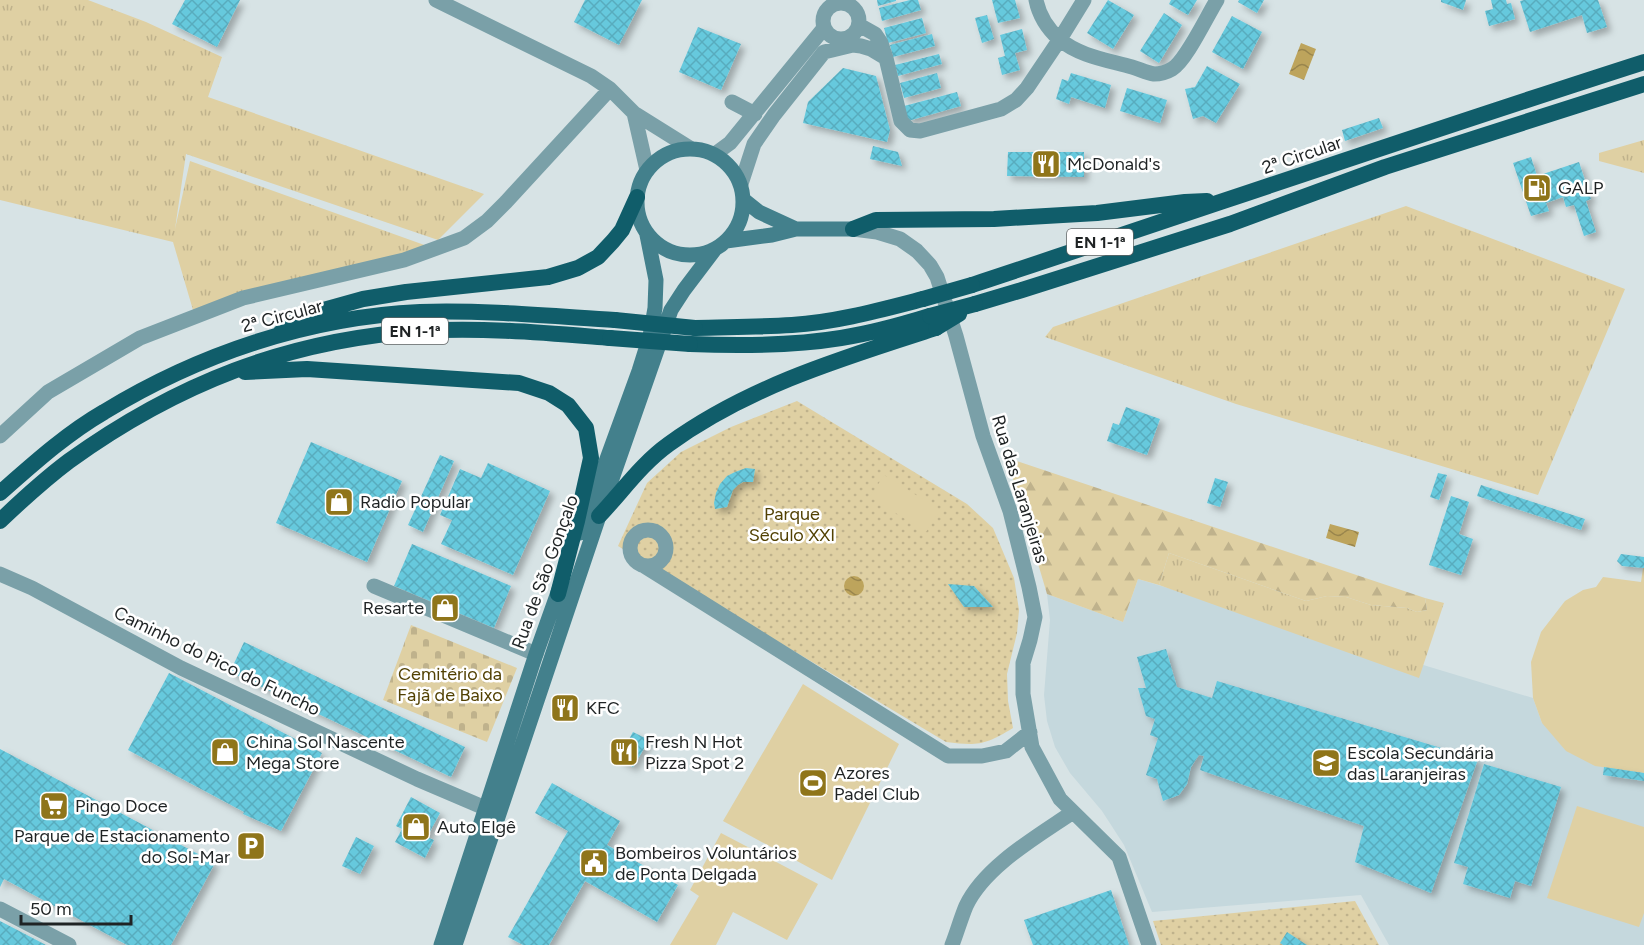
<svg xmlns="http://www.w3.org/2000/svg" width="1644" height="945" font-family="Figtree,sans-serif">
<defs>
<pattern id="grass-tufts" width="24" height="20" patternUnits="userSpaceOnUse" patternTransform="scale(1.5)"><rect width="24" height="20" fill="#dfd0a3"/><path d="M3 7l-1-3M5 7V3M7 7l1-3M15 17l-1-3M17 17v-4M19 17l1-3" fill="none" stroke="#bfb28c"/></pattern>
<pattern id="forest-firs" width="22" height="20" patternUnits="userSpaceOnUse" patternTransform="scale(1.5)"><rect width="22" height="20" fill="#dfd0a3"/><path d="M5 1l3.5 6h-7zM16 11l3.5 6h-7z" fill="#bfb28c"/></pattern>
<pattern id="cemetery-stones" width="16" height="16" patternUnits="userSpaceOnUse" patternTransform="scale(1.5)"><rect width="16" height="16" fill="#dfd0a3"/><path d="M2 7V4a2 2 0 0 1 4 0v3zM10 15v-3a2 2 0 0 1 4 0v3z" fill="#bfb28c"/></pattern>
<pattern id="park-dots" width="8" height="8" patternUnits="userSpaceOnUse" patternTransform="scale(1.5)"><rect width="8" height="8" fill="#dfd0a3"/><path d="M2 2h.1M6 6h.1" fill="none" stroke="#bfb28c" stroke-width="1.8" stroke-linecap="round"/></pattern>
<pattern id="water-waves" width="16" height="10" patternUnits="userSpaceOnUse" patternTransform="scale(1.5)"><rect width="16" height="10" fill="#bda45c"/><path d="M0 5q4-4 8 0t8 0" fill="none" stroke="#99854c"/></pattern>
<pattern id="building-cross-hatch" width="8" height="8" patternUnits="userSpaceOnUse" patternTransform="scale(1.5)"><rect width="8" height="8" fill="#66c9dd"/><path d="M0 0l8 8M0 8l8-8" fill="none" stroke="#58acbe"/></pattern>
<filter id="shadow"><feDropShadow dx="4.5" dy="4.5" stdDeviation="3" flood-color="#0004"/></filter>
</defs>
<rect width="100%" height="100%" fill="#d7e3e5"/>
<path fill="#c5d8dd" d="M1138,579l395,119 9,25 102,50v172h-255l-28,-50 -209,17 -28,-67 -22,-34 -32,-38 -15,-26 -8,-26 -3,-26 6,-75 -3,-26 76,28z"/>
<path fill="url(#grass-tufts)" d="M0,0h88l58,22 76,35 -14,40 276,97 -46,46 -252,-86 -11,75 15,-68 240,86 -237,63 -20,-68 -173,-42z
M1644,140v33l-45,-12v-8z
M1406,206l219,83 -87,206 -302,-91 -191,-67 8,-10z
M1169,553l137,48 21,-5 19,1 25,8 36,3 10,4 10,-2 -2,-12 19,5 -25,75 -260,-93z"/>
<path fill="url(#forest-firs)" d="M1014,460l411,138 2,12 -10,2 -10,-4 -36,-3 -25,-8 -19,-1 -21,5 -137,-48 -10,32 -21,-6 -15,43 -76,-28 -36,-122z"/>
<path fill="url(#cemetery-stones)" d="M411,625l106,43 -30,74 -104,-42z"/>
<path fill="url(#park-dots)" d="M797,401l170,103 26,24 21,50 5,32 -2,23 -10,41 1,27 5,27c-28,17 -35,18 -67,14l-328,-196 29,-63 34,-31 50,-25z
M1355,901l24,44h-218l-8,-24z"/>
<path fill="#dfd0a3" d="M884,475l56,35 -14,22 -56,-35z
M1643,568h1v205l-49,-7 -29,-15 -24,-28 -9,-25 -2,-36 10,-30 24,-31 18,-11 13,-3 7,-10 38,5z
M803,684l96,60 -67,136 -109,-59z
M1577,806l67,21v86l-5,14 -92,-29z
M721,833l97,51 -31,56 -54,-28 -17,33h-46l29,-49 -9,-6z"/>
<path fill="url(#water-waves)" d="M1301,43l15,6 -12,31 -15,-6z
M1330,524l29,8 -4,15 -29,-9z
M844 586a10 10 0 1 1 20 0a10 10 0 1 1-20 0Z"/>
<path fill="url(#building-cross-hatch)" filter="url(#shadow)" d="M185,0h55l-23,47 -45,-23z
M585,0h57l-23,45 -45,-23z
M877,0h19v1l-18,5z
M910,0h8l3,10 -39,11 -3,-13z
M992,0h23l5,18 -22,5z
M1108,0l26,15 -21,34 -26,-16z
M1171,0h26l-9,15 -19,-11z
M1239,0h25l-7,13 -19,-11z
M1441,0h25l-3,10 -22,-8z
M1491,0h15l1,4 4,-1 4,16 -26,7 -4,-15 8,-2z
M1524,0h74l9,27 -20,6 -5,-18 -52,17 -10,-31z
M1164,13l18,12 -23,38 -19,-12z
M987,15l7,24 -12,4 -7,-25z
M1232,16l30,16 -19,37 -31,-17z
M922,18l4,15 -38,10 -4,-15z
M698,27l43,17 -20,46 -42,-18z
M1022,29l5,21 -12,3 5,17 -18,5 -4,-17 7,-2 -5,-21z
M932,34l3,12 -42,11 -3,-12z
M939,54l3,10 -44,12 -3,-11z
M1207,66l33,18 -24,39 -13,-7 -10,3 -8,-30 10,-2z
M843,68l33,8 14,54 -3,12 -84,-19 5,-21z
M937,73l4,15 -37,10 -4,-15z
M1071,73l40,12 -6,23 -34,-11 -2,7 -13,-5 6,-20 6,2z
M1127,88l40,12 -7,23 -40,-12z
M957,92l4,14 -53,15 -4,-15z
M1379,118l4,10 -38,13 -3,-11z
M873,146l25,6 4,14 -32,-7z
M1008,152h76v25l-77,-1z
M1531,157l6,19 42,-14 12,37 -5,2 10,31 -12,4 -10,-31 -8,2 -3,-10 -17,6 3,8 -18,5 -18,-53z
M1126,407l34,12 -13,36 -40,-14 6,-18 6,2z
M311,442l91,39 -35,81 -91,-39z
M440,455l14,6 -31,71 -15,-7z
M488,463l62,28 -37,84 -72,-31 11,-24 -12,-5 20,-46 21,9z
M746,468l9,1 -2,13h-10l-5,3 -5,5 -6,17 -12,2 -1,-6 2,-10 4,-9 7,-8 8,-4z
M1438,473l9,2 -8,25 -9,-3z
M1215,478l13,4 -8,25 -13,-4z
M1481,485l104,34 -4,11 -104,-34z
M1451,496l18,6 -10,32 14,5 -12,36 -32,-10z
M412,544l99,42 -17,42 -100,-42z
M1621,554l23,3v11l-22,-2 -5,-5z
M948,584l26,2 19,21h-29z
M244,642l221,105 -14,30 -221,-105z
M1166,649l11,38 35,11 5,-17 261,78 -47,134 -76,-31 9,-36 -164,-56 4,-14 -5,-1 -8,12 -4,17 -8,11 -16,6 -6,-22 -11,-4 12,-37 -8,-3 5,-16 -9,-3 -8,-28h8l-9,-31z
M169,673l153,80 -41,78 -38,-17 1,-2 -116,-62z
M633,732l16,8 -16,27 -15,-8z
M0,749l215,114 -44,82h-44l-123,-66 -4,8z
M1484,764l77,23 -30,99 -16,-5 -5,17 -47,-14 5,-17 -14,-4z
M1604,767l40,6v8l-41,-6z
M552,783l68,38 -13,24 71,40 -21,37 -72,-41 -36,64h-26l-15,-8 60,-106 -33,-18z
M411,797l29,16 -13,24 7,3 -9,18 -30,-16 7,-13 -6,-3z
M356,837l18,9 -14,28 -18,-8z
M1111,890l18,55h-96l-9,-25z
M0,921l46,24h-46z
M1287,932l20,13h-24l-3,-2z"/>
<g fill="none" stroke-linecap="round" stroke-linejoin="round">
<path stroke="#7aa0a8" stroke-width="15" d="M436,0l155,76 19,13 24,24 56,35
M1036,0c3,15 12,29 23,39 20,17 48,21 73,28 7,2 15,6 22,7 5,0 13,-2 18,-5 14,-8 35,-53 45,-69
M823 21a18 18 0 1 1 36 0a18 18 0 1 1-36 0Z
M859,25l16,9 6,9 5,15 15,63 9,9 10,1 81,-22 15,-9 11,-12 33,-49 24,-39
M732,102l23,12
M634,113l13,57
M715,154l15,-11 94,-115
M741,184l13,-40 20,-29 50,-63 29,-7 8,1 10,3 15,9
M853,229l24,3 23,7 17,12 13,14 7,12 19,59 27,100 27,75 19,76 6,30 -5,23 -7,23v31l9,53 28,52 59,58 30,88
M0,436l48,-44 92,-54 103,-40 161,-38 60,-22 23,-17 19,-19 104,-113
M630 548a18 18 0 1 1 36 0a18 18 0 1 1-36 0Z
M644,566l304,190h34l24,-5 24,-19
M0,574l32,14 149,80 236,111 68,29
M374,586l162,68
M0,909l69,36
M952,945c5,-13 9,-27 14,-39 19,-40 72,-70 107,-94"/>
<path stroke="#43808c" stroke-width="15" d="M637 202a53 53 0 1 1 106 0a53 53 0 1 1-106 0Z
M744,200l15,12 37,17
M726,241l46,-6 24,-6h57
M580,533l59,-162 11,-35 5,-28 1,-28 -9,-45
M441,945l95,-291 25,-70
M455,945l144,-429 72,-206 13,-20 31,-41"/>
<path stroke="#105d6a" stroke-width="16" d="M853,229l23,-9 118,-1 103,-6 88,-11 22,-1
M972,285c224,-74 447,-151 672,-223
M975,304l47,-14 208,-66 155,-57 259,-83
M695,328c33,-1 65,-1 97,-3 45,-3 88,-15 131,-26
M280,333l22,-17 61,-17 43,-7 142,-15 30,-9 20,-11 15,-16 9,-11 15,-33
M690,344c50,2 102,2 151,-6 31,-5 60,-13 89,-22
M245,372l62,-3 212,14 30,10 19,12 18,23 5,30 -14,63 -19,73
M0,493c33,-29 66,-59 104,-81 95,-58 205,-95 316,-100 65,-2 130,4 195,8
M599,516c23,-24 42,-52 70,-72 80,-58 174,-86 267,-116
M0,521c22,-21 45,-42 69,-60 107,-77 218,-121 350,-130 63,-4 127,2 191,7"/>
<path stroke="#105d6a" stroke-width="16" d="M923,299l49,-14
M930,316l45,-12
M615,320l80,8
M936,328l23,-14
M610,338l80,6"/>
</g>
<defs>
<g id="restaurant-square" transform="scale(1.5)"><rect x="-9" y="-9" width="18" height="18" rx="4" fill="#8f751a" stroke="#fff"/><path d="M-5-6h1v4h1v-4h1v4h1v-4h1v5L-1.5 .5V6h-2V.5L-5-1ZM5-6V6H3V1.5H1.5Q1.5-4 5-6Z" fill="#fff"/></g>
<g id="fuel-square" transform="scale(1.5)"><rect x="-9" y="-9" width="18" height="18" rx="4" fill="#8f751a" stroke="#fff"/><path d="M-5.5-6h7V0h2V4h1.3V-2.5L3-4.5l.8-.8L6-3V5H2.5V1h-1V6h-7ZM-4.2-4.7v3.2H.2V-4.7Z" fill="#fff"/></g>
<g id="shop-square" transform="scale(1.5)"><rect x="-9" y="-9" width="18" height="18" rx="4" fill="#8f751a" stroke="#fff"/><path d="M-5-2.5h2.3a2.7 3.5 0 0 1 5.4 0H5L5.5 6h-11ZM-1.5-2.5h3a1.5 2.3 0 0 0-3 0Z" fill="#fff"/></g>
<g id="school-square" transform="scale(1.5)"><rect x="-9" y="-9" width="18" height="18" rx="4" fill="#8f751a" stroke="#fff"/><path d="M0-5L7-2L0 1L-7-2ZM-4 1L0 2.5L4 1V4Q0 6-4 4Z" fill="#fff"/></g>
<g id="stadium-square" transform="scale(1.5)"><rect x="-9" y="-9" width="18" height="18" rx="4" fill="#8f751a" stroke="#fff"/><path d="M0-5a6.5 5 0 1 0 0 10a6.5 5 0 1 0 0-10ZM-3.5-1.8h7v3.6h-7Z" fill="#fff"/></g>
<g id="supermarket-square" transform="scale(1.5)"><rect x="-9" y="-9" width="18" height="18" rx="4" fill="#8f751a" stroke="#fff"/><path d="M-6-5.5h2.5l.6 2H6L4.5 2H-2.5L-4.4-4H-6ZM-1.5 3.2a1.3 1.3 0 1 0 .1 0ZM3 3.2a1.3 1.3 0 1 0 .1 0Z" fill="#fff"/></g>
<g id="parking-square" transform="scale(1.5)"><rect x="-9" y="-9" width="18" height="18" rx="4" fill="#8f751a" stroke="#fff"/><path d="M-3.5-5.5H1a3.5 3.5 0 0 1 0 7H-1V5.5H-3.5ZM-1-3.4V-.6H.8a1.4 1.4 0 0 0 0-2.8Z" fill="#fff"/></g>
<g id="civic-square" transform="scale(1.5)"><rect x="-9" y="-9" width="18" height="18" rx="4" fill="#8f751a" stroke="#fff"/><path d="M-.6-6.5H3V-4.5H.6V-3L4-1V1h2V6H-6V1h2V-1L-.6-3ZM-1.2 2.5V6h2.4V2.5Z" fill="#fff"/></g>
</defs>
<g fill-rule="evenodd">
<use href="#restaurant-square" x="1046" y="164"/>
<use href="#fuel-square" x="1537" y="188"/>
<use href="#shop-square" x="339" y="502"/>
<use href="#shop-square" x="445" y="608"/>
<use href="#restaurant-square" x="565" y="708"/>
<use href="#shop-square" x="225" y="752"/>
<use href="#restaurant-square" x="624" y="752"/>
<use href="#school-square" x="1326" y="763"/>
<use href="#stadium-square" x="813" y="783"/>
<use href="#supermarket-square" x="54" y="806"/>
<use href="#shop-square" x="416" y="827"/>
<use href="#parking-square" x="251" y="846"/>
<use href="#civic-square" x="594" y="863"/>
</g>
<g text-anchor="middle" stroke-width="5" stroke-linejoin="round" paint-order="stroke">
<g fill="#fff" stroke="#626566" stroke-width="1.5">
<rect x="1067" y="229" width="66" height="26" rx="4.5"/>
<rect x="382" y="318" width="66" height="26" rx="4.5"/>
</g>
<g font-size="16" font-weight="bold" fill="#1f2324">
<text x="1100" y="248">EN 1-1ª</text>
<text x="415" y="337">EN 1-1ª</text>
</g>
<g font-size="18" fill="#1f2324" stroke="#fff">
<text transform="translate(1302 155) rotate(-19)" y="6">2ª Circular</text>
<text transform="translate(282 316) rotate(-15)" y="6">2ª Circular</text>
<text transform="translate(1020 489) rotate(73)" y="6">Rua das Laranjeiras</text>
<text transform="translate(545 572) rotate(-70)" y="6">Rua de São Gonçalo</text>
<text transform="translate(217 661) rotate(26)" y="6">Caminho do Pico do Funcho</text>
</g>
<g font-size="18" fill="#1f2324" stroke="#fff" text-anchor="start">
<text x="1067" y="170">McDonald's</text>
<text x="1558" y="194">GALP</text>
<text x="360" y="508">Radio Popular</text>
<text x="424" y="614" text-anchor="end">Resarte</text>
<text x="586" y="714">KFC</text>
<text x="246" y="748">China Sol Nascente<tspan x="246" dy="21">Mega Store</tspan></text>
<text x="645" y="748">Fresh N Hot<tspan x="645" dy="21">Pizza Spot 2</tspan></text>
<text x="1347" y="759">Escola Secundária<tspan x="1347" dy="21">das Laranjeiras</tspan></text>
<text x="834" y="779">Azores<tspan x="834" dy="21">Padel Club</tspan></text>
<text x="75" y="812">Pingo Doce</text>
<text x="437" y="833">Auto Elgê</text>
<text x="230" y="842" text-anchor="end">Parque de Estacionamento<tspan x="230" dy="21">do Sol-Mar</tspan></text>
<text x="615" y="859">Bombeiros Voluntários<tspan x="615" dy="21">de Ponta Delgada</tspan></text>
</g>
<g font-size="18" fill="#524103" stroke="#fff">
<text x="792" y="520">Parque<tspan x="792" dy="21">Século XXI</tspan></text>
<text x="450" y="680">Cemitério da<tspan x="450" dy="21">Fajã de Baixo</tspan></text>
</g>
</g>
<path d="M21 915v9h110v-9" fill="none" stroke="#1f2324" stroke-width="3"/>
<text x="30" y="915" font-size="18" fill="#1f2324" stroke="#ffffff" stroke-width="4.5" paint-order="stroke">50 m</text>
</svg>
